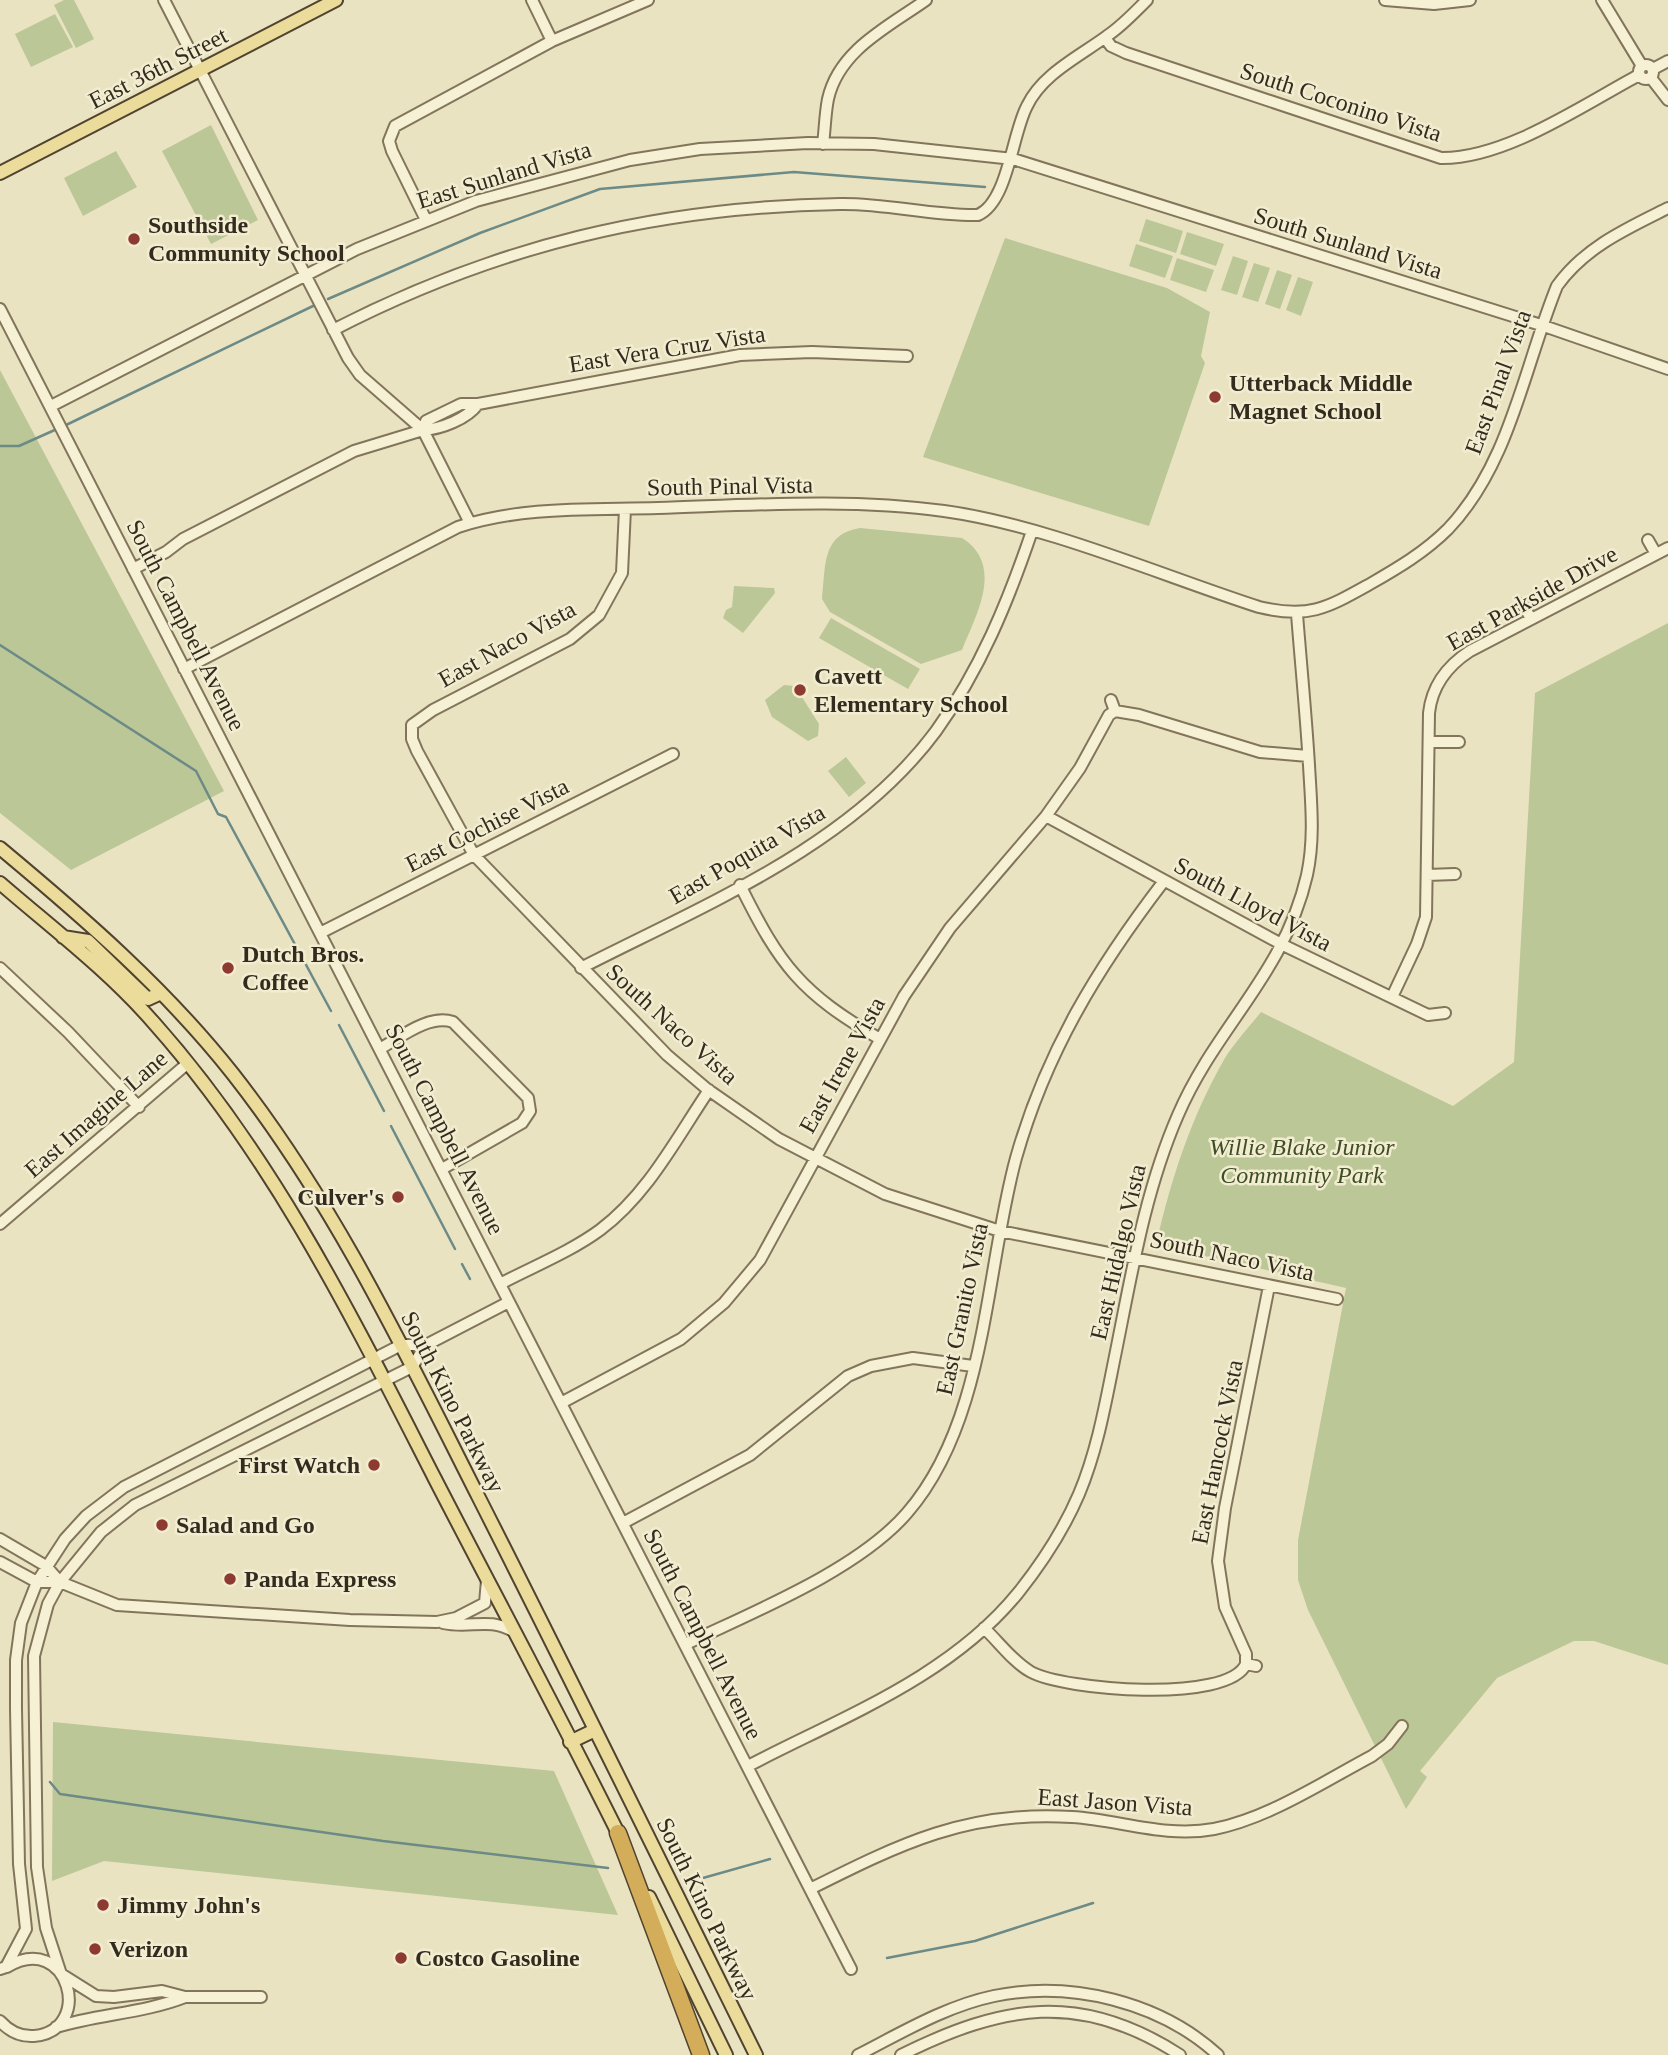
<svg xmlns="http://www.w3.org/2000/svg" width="1668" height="2055" font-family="'Times New Roman',serif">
<rect width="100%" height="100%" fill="#eae3c2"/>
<path fill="#bcc797" d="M64,0h10l20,39 -18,9 -22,-43z
M55,14l18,33 -42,20 -16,-33z
M211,125l47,95 -47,24 -49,-93z
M116,151l21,36 -54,29 -19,-38z
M1146,219l37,12 -7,22 -37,-12z
M1187,232l37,12 -8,22 -36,-12z
M1005,238l162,50 43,24 -9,44 4,7 -56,163 -226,-69z
M1136,244l37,12 -8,22 -36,-12z
M1233,256l15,5 -11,34 -16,-5z
M1177,258l37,12 -8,22 -36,-12z
M1254,263l16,5 -12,34 -16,-5z
M1277,270l15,5 -12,34 -15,-5z
M1298,277l15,5 -12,34 -15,-6z
M0,370l224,421 -153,79 -71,-57z
M860,528l102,10c43,27 14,77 0,112l-41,14 -91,-52 -8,-13c4,-32 -1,-65 38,-71z
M734,586l40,2 1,5 -32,40 -20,-15 3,-8 6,-3z
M831,618l89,51 -12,20 -89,-51z
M1668,623v1042l-74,-24h-20l-77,37 -77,93 7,6 -21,32 -98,-199 -10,-30v-40l48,-252 -190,-43c15,-66 35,-128 69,-187 10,-16 24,-31 36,-46l192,94 61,-44 21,-369z
M784,685l11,1 24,38 -1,12 -10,5 -36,-24 -7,-17z
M846,757l20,26 -17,14 -21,-26z
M53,1722l501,49 64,144 -514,-54 -52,20z"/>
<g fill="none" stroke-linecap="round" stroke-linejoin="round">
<path stroke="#6c8a86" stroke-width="2.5" d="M328,299l152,-66 120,-44 194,-17 191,15
M64,426l249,-120
M0,446h19l38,-17
M0,645l196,126 22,43 8,3 105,194
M339,1025l45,86
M391,1126l64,123
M462,1264l8,15
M50,1782l10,12 323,47 225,27
M689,1877l14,1 67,-19
M887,1958l88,-17 118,-38"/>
<g stroke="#82755b" stroke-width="14">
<path id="minor" d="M164,0l184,358 12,17 63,55 47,93
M532,0l20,41
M1385,0l49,4 36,-4
M1602,0l40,66
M1105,38l6,8 15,7 315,105c64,1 142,-53 198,-83
M1639 72a7 7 0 1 1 14 0a7 7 0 1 1-14 0Z
M1653,69l15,-8
M1651,78l17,22
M823,144c2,-15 2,-30 5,-45 11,-49 60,-72 98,-99
M426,220l-34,-69 -3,-10 6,-15 157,-85 96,-41
M0,309l851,1660
M333,330c163,-84 324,-123 507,-126 46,-1 92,12 138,11 30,-13 34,-81 49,-109 15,-32 53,-50 80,-70 15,-10 27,-23 40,-36
M478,404c-11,15 -37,25 -55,26l3,-9 35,-17h17l262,-49 72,-3 95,4
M51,406l306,-157 119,-48 154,-41 70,-11 108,-6 66,1 139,15 528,166 127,44
M1648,540l8,14
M133,569l33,-17 17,-13 171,-88 69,-21
M1523,604l8,15
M184,669l274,-142c64,-21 133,-17 200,-19 95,-3 192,-10 286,3 102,14 216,64 315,96 50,12 68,1 111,-23 28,-16 55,-32 78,-55 62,-65 76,-162 109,-243 28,-39 69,-57 111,-78
M1115,711l24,4 121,37 48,4
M412,725v14l5,12 57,104 193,200 40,34 72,50 106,55 115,37 337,68
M412,725l21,-15 137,-71 29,-24 23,-42 3,-64
M1429,742h30
M1046,816l237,129 145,70 17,-2
M1427,875l28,-1
M740,885c40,81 61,108 140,154
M320,933l353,-179
M0,968l68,64 71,75
M581,968c123,-63 270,-122 355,-237 44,-61 72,-129 96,-200
M1392,997l25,-53 9,-27 3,-204c3,-28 18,-47 41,-62l198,-103
M381,1048c20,-11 48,-34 72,-26l75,76 2,13 -8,12 -80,46
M0,1224l188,-161
M500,1284c32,-17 70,-32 100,-54 48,-36 76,-91 109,-140
M561,1403l120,-64 43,-36 36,-43 144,-264 46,-68 96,-112 34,-48 29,-53 6,-4 -4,-11
M623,1523l127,-68 98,-79 23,-10 42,-8 60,8
M0,1539l46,27 14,16
M0,1562l37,20h23l57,23 233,15 87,2 19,-4 29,-15 2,-23
M443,1623c28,6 45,-6 70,8
M984,1628c15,14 29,34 47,44 33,18 197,32 215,-8
M686,1644c67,-32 172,-74 221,-131 80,-92 78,-242 109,-355 30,-106 82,-191 148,-277
M1256,1666l-10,-2v-10l-21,-47 -7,-46 7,-53 44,-222
M748,1766c94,-49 202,-89 270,-173 24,-30 46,-64 61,-99 18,-43 26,-88 35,-133 17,-83 30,-168 64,-246 38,-89 106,-140 129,-240 8,-37 4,-73 2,-110 -3,-50 -8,-100 -12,-151
M810,1889c90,-45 158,-79 262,-72 48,3 93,21 142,12 55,-11 109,-47 158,-73l16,-12 14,-18
M0,1969l6,-2 20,-38 -7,-65 -3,-155v-49l5,-37 16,-41 28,-43 21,-23 38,-29 277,-142h25
M261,1997h-76l-23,-6 -48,6 -18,-1 -35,-22 -15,-46 -9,-61 -3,-211 14,-52 12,-22 41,-50 34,-27 277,-138 14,-22 83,-43
M0,2021c9,10 20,16 34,15 61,-5 35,-106 -27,-69
M56,2027c43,-13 88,-14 129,-30
M858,2055c43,-22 88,-49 136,-59 77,-16 166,6 224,59
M901,2055c101,-50 179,-65 279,0"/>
</g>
<g stroke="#50432f" stroke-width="16">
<path id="major" d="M0,173l336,-173
M0,848c84,70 165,140 233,226 102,130 172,278 246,424 94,185 185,371 277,557
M0,883c52,45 109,88 154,140 121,136 199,296 281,456 62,120 126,239 186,360
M63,937l25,4 60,58 13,-6
M570,1742l25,-12
M649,1897l77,158"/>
</g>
<g stroke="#50432f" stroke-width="19">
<path id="highway" d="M618,1833l83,222"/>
</g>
<use href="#minor" stroke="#f6f0d4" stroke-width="10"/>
<use href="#major" stroke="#ebdc9c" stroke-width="12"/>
<use href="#highway" stroke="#d3ad59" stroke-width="16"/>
</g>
<g fill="#8d3a30" stroke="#f2edd1" stroke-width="2.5">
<circle cx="134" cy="239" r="7"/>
<circle cx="1215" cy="397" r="7"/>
<circle cx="800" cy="690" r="7"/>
<circle cx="228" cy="968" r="7"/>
<circle cx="398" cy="1197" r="7"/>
<circle cx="374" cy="1465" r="7"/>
<circle cx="162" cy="1525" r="7"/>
<circle cx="230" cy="1579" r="7"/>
<circle cx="103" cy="1905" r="7"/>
<circle cx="95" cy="1949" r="7"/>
<circle cx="401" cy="1958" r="7"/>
</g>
<g text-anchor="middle" stroke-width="5" stroke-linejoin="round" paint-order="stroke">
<g font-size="24" fill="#332b1e" stroke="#f2edd1">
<text transform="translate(158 68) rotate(-27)" y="8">East 36th Street</text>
<text transform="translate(1341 102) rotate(18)" y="8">South Coconino Vista</text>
<text transform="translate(504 175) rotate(-17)" y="8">East Sunland Vista</text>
<text transform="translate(1348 243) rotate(17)" y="8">South Sunland Vista</text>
<text transform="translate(667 349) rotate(-9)" y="8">East Vera Cruz Vista</text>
<text transform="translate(1498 382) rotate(-70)" y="8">East Pinal Vista</text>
<text transform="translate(730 486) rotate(-1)" y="8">South Pinal Vista</text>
<text transform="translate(1532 598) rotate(-29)" y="8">East Parkside Drive</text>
<text transform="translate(186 625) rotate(63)" y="8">South Campbell Avenue</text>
<text transform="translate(507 644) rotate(-29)" y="8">East Naco Vista</text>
<text transform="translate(487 825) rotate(-27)" y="8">East Cochise Vista</text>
<text transform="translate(747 854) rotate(-30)" y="8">East Poquita Vista</text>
<text transform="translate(1253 904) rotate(28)" y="8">South Lloyd Vista</text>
<text transform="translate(672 1024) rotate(42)" y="8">South Naco Vista</text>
<text transform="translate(842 1065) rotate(-61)" y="8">East Irene Vista</text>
<text transform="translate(96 1114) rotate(-41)" y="8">East Imagine Lane</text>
<text transform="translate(445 1129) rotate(63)" y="8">South Campbell Avenue</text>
<text transform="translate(1118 1252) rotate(-77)" y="8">East Hidalgo Vista</text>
<text transform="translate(1232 1256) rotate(12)" y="8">South Naco Vista</text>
<text transform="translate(962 1309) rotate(-78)" y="8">East Granito Vista</text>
<text transform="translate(453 1402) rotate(63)" y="8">South Kino Parkway</text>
<text transform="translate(1217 1452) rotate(-79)" y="8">East Hancock Vista</text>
<text transform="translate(703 1634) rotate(63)" y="8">South Campbell Avenue</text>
<text transform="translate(1115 1802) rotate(4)" y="8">East Jason Vista</text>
<text transform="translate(707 1909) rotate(64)" y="8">South Kino Parkway</text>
</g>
<g font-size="24" font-weight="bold" fill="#332b1e" stroke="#f2edd1" text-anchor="start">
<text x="148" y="233">Southside<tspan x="148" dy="28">Community School</tspan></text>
<text x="1229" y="391">Utterback Middle<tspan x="1229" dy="28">Magnet School</tspan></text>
<text x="814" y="684">Cavett<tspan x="814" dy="28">Elementary School</tspan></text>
<text x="242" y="962">Dutch Bros.<tspan x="242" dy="28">Coffee</tspan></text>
<text x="384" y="1205" text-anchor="end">Culver's</text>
<text x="360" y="1473" text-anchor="end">First Watch</text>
<text x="176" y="1533">Salad and Go</text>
<text x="244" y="1587">Panda Express</text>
<text x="117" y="1913">Jimmy John's</text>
<text x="109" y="1957">Verizon</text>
<text x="415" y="1966">Costco Gasoline</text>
</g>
<g font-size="24" font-style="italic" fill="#3f4e26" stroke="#f2edd1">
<text x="1302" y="1155">Willie Blake Junior<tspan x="1302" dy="28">Community Park</tspan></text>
</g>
</g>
</svg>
